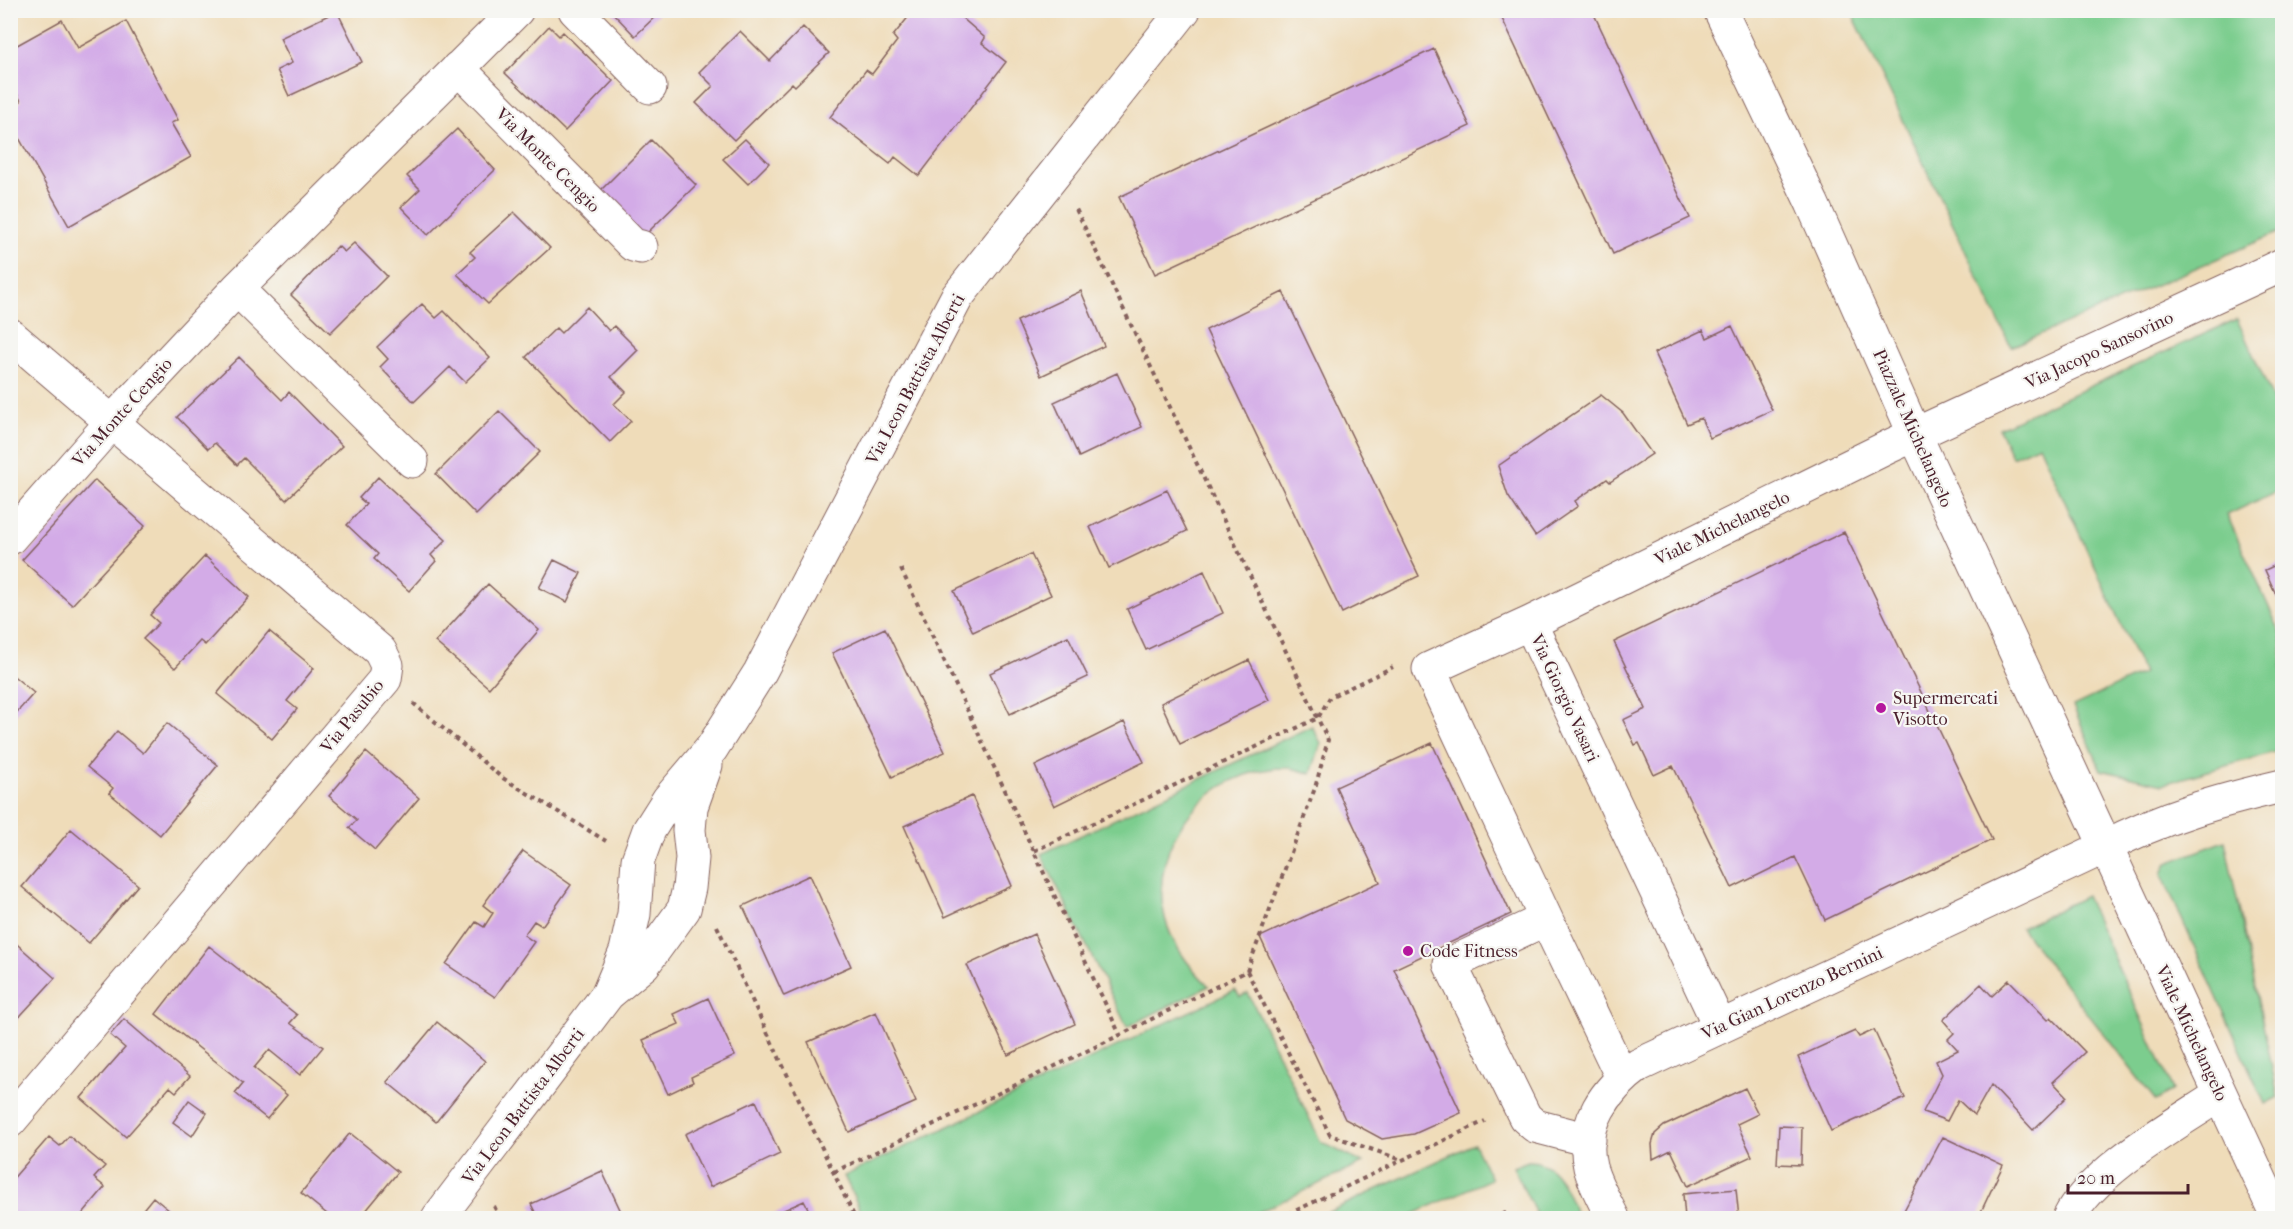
<svg xmlns="http://www.w3.org/2000/svg" width="2293" height="1229" font-family="'IM FELL French Canon',serif">
<rect width="100%" height="100%" fill="#f6f6f2"/>
<filter id="ink" filterUnits="userSpaceOnUse"><feTurbulence type="fractalNoise" baseFrequency=".0167" numOctaves="2"/><feDisplacementMap in="SourceGraphic" scale="12" xChannelSelector="R" yChannelSelector="G"/><feConvolveMatrix kernelMatrix="1 2 1 2 8 2 1 2 1" color-interpolation-filters="sRGB"/></filter>
<filter id="wash" filterUnits="userSpaceOnUse"><feTurbulence type="fractalNoise" baseFrequency=".008" numOctaves="4" result="noise"/><feDisplacementMap in="SourceGraphic" scale="24" xChannelSelector="R" yChannelSelector="G"/><feGaussianBlur stdDeviation="1.35" result="paint"/><feColorMatrix in="noise" values="0 0 0 0 0 0 0 0 0 0 0 0 0 0 0 0 0 1.4 0 .05"/><feComposite in="paint" operator="in"/></filter>
<g filter="url(#wash)">
<rect width="100%" height="100%" fill="#efdcb9"/>
<path fill="#7ccd8e" stroke="#63765c" stroke-width="1.5" d="M1851,11h431v220l-271,116z
M2237,319l45,100v70l-55,26 55,121v114l-119,34 -62,-14 -28,-64 70,-33 -104,-228 -27,12 -13,-29z
M1312,726l9,17 -10,31c-8,-3 -18,-7 -27,-6 -75,1 -138,74 -119,150 7,27 24,49 44,68l-82,41 -86,-173z
M2225,841l53,256 -13,7 -103,-229 2,-7 3,-5z
M2086,896l87,194 -17,11 -135,-173z
M1235,990l5,7 8,-4 73,149 42,21 -117,55h-382l-20,-42z
M1474,1144l17,35 -86,39h-89z
M1528,1161c32,0 38,33 50,57h-40l-25,-51z"/>
<g id="blocks">
<path fill="#d3abe7" d="M610,10h52l-27,26z
M914,10h39l32,28 -3,5 24,19 -87,114 -24,-19 -5,7 -60,-47 36,-47 6,4 25,-33 -4,-5z
M1498,10h94l98,208 -77,36z
M337,11l25,51 -73,34 -12,-26 15,-7 -12,-25z
M62,20l16,28 48,-27 52,99 -7,3 20,34 -122,69 -59,-104v-15l11,-6 -11,-19v-33z
M549,26l10,10 4,-4 50,49 -48,50 -60,-58z
M803,27l26,26 -34,33 -3,-3 -58,57 -38,-37 17,-17 -14,-14 41,-41 30,30z
M1434,49l36,77 -315,148 -36,-77z
M457,129l38,41 -67,65 -27,-28 19,-18 -13,-13z
M745,139l24,24 -21,21 -25,-25z
M651,140l45,45 -54,53 -44,-45z
M514,212l36,36 -62,56 -31,-30 18,-17 -5,-5z
M354,243l33,33 -57,57 -39,-38 47,-49 6,6z
M1081,291l23,55 -63,30 -24,-55z
M1283,292l136,284 -77,37 -136,-283z
M422,304l14,14 8,-7 46,47 -25,24 -15,-15 -36,35 -34,-35 8,-8 -11,-12z
M587,307l22,24 5,-5 24,24 -27,27 15,15 -12,12 17,17 -21,21 -84,-85 30,-29 5,5z
M1732,326l40,84 -62,28 -9,-20 -14,6 -33,-71 49,-23 4,8z
M239,357l43,43 7,-8 53,54 -56,54 -42,-42 -7,7 -22,-22 -7,6 -31,-32z
M1117,373l25,54 -63,30 -25,-55z
M1601,395l22,18 29,41 -42,28 -3,-3 -32,22 3,5 -43,30 -27,-40 -10,-30z
M499,411l41,41 -64,63 -40,-41z
M378,477l68,63 -15,15 5,6 -27,30 -35,-32 4,-5 -31,-29 19,-21 -7,-6z
M95,480l50,46 -73,79 -50,-45z
M1167,490l20,41 -78,37 -19,-41z
M1844,532l148,308 -167,80 -30,-63 -63,31 -59,-122 -19,9 -15,-32 -4,2 -12,-25 23,-11 -32,-67z
M1031,554l20,41 -78,37 -19,-41z
M205,556l44,41 -44,48 -5,-4 -25,27 -32,-29 16,-16 -9,-8z
M554,560l27,13 -14,29 -28,-14z
M2282,562v46l-17,-38z
M1204,571l19,42 -77,37 -19,-41z
M488,584l51,46 -50,58 -54,-46z
M885,628l60,124 -53,25 -60,-124z
M269,631l45,37 -27,33 10,8 -25,30 -55,-45z
M1068,636l20,41 -78,37 -20,-41z
M1249,660l20,40 -89,44 -19,-41z
M10,673l24,20 -24,27z
M1124,722l20,40 -90,44 -19,-40z
M167,723l51,42 -58,70 -51,-42 4,-5 -26,-21 30,-36 26,22z
M1432,743l79,171 -117,55 67,144 -47,21 -32,5 -37,-20 -85,-182 120,-55 -44,-95z
M366,752l53,46 -44,52 -26,-22 8,-8 -28,-24z
M972,796l40,90 -67,31 -41,-91z
M71,829l67,56 -49,58 -67,-56z
M523,851l48,34 -29,41 -8,-5 -10,14 10,7 -39,55 -49,-33 30,-42 8,5 9,-14 -10,-8z
M810,875l41,91 -67,30 -41,-90z
M1034,934l41,90 -67,31 -41,-90z
M10,938l45,40 -45,49z
M209,946l88,69 -7,8 33,24 -23,28 -31,-25 -15,18 33,27 -20,24 -32,-26 8,-10 -87,-69z
M2009,980l39,40 3,-3 34,35 -32,30 14,15 -34,33 -42,-45 -17,30 -16,-15 -11,21 -24,-9 19,-38 -6,-13 22,-11 -10,-11 6,-6 -11,-13 38,-36 11,12z
M708,998l27,58 -44,21 2,5 -25,12 -25,-54 36,-16 -5,-10z
M876,1012l40,90 -67,30 -41,-90z
M124,1019l66,57 -14,16 -6,-5 -44,50 -45,-39 44,-50 -15,-13z
M437,1022l48,39 -49,61 -49,-40z
M1874,1030l31,68 -74,33 -33,-74 57,-26 4,6z
M1745,1088l13,26 -21,10 15,32 -64,30 -17,-36 -18,9 -1,-15 3,-10 9,-8z
M189,1100l18,13 -15,23 -19,-14z
M756,1101l24,53 -70,33 -25,-53z
M1779,1126l23,1 -1,38 -24,-1z
M350,1133l48,39 -38,46h-28l-31,-25z
M69,1136l36,30 -11,12 11,9 -26,31h-66l-3,-1v-35l39,-45 11,9z
M1943,1137l60,28 -25,53h-78z
M602,1171l22,47h-86l-7,-14z
M1736,1189l3,29h-54l-2,-24z
M153,1197l23,19 -2,2h-38z
M804,1201l9,17h-47z
M1505,1212l3,6h-18z"/>
</g>
</g>
<g filter="url(#ink)">
<use href="#blocks" fill-opacity="0" stroke="#84615d" stroke-width="1.5"/>
<g fill="none" stroke-linecap="round" stroke-linejoin="round">
<g stroke="#84615d" stroke-width="35">
<path id="minor" d="M575,10l75,77
M1720,10l92,193 103,232 363,783
M458,68l175,177 8,2
M237,289l175,172
M10,335l370,316 7,14 -2,14 -375,442
M10,538l102,-116 125,-133 280,-279
M1530,623l190,404
M1546,919l-96,45 75,153 10,9 54,14
M608,994l18,-43 8,-37 4,-54 11,-30 19,-30 44,-52 48,-76 197,-375 227,-287
M1622,1077l-76,-158 -117,-250 101,-46 358,-176 394,-182
M438,1218l170,-224 36,-30 40,-55 5,-21 3,-30 -3,-28 2,-23 15,-42
M1613,1218c-8,-16 -18,-33 -23,-51 -10,-43 16,-78 49,-102l466,-218c55,-30 117,-47 177,-61
M2069,1218c24,-48 106,-93 151,-123"/>
</g>
<path stroke="#84615d" stroke-width="4" stroke-dasharray="4.5 4.5" stroke-linecap="butt" d="M901,569l219,466
M413,703l88,74 105,64
M1034,851l284,-133 12,-21 63,-30
M717,926l138,292
M1247,971l83,164 72,25
M834,1172l286,-137 127,-64 68,-183 13,-48 -253,-533
M494,1206l6,12
M1280,1218l205,-97"/>
<use href="#minor" stroke="#fff" stroke-width="33"/>
</g>
</g>
<g fill="#b5179e" stroke="#f6f6f2" stroke-width="2">
<circle cx="1881" cy="708" r="6"/>
<circle cx="1408" cy="951" r="6"/>
</g>
<g text-anchor="middle" stroke-width="4.5" stroke-linejoin="round" paint-order="stroke">
<g font-size="18" fill="#4a1f2b" stroke="#f6f6f2">
<text transform="translate(548 160) rotate(45)" y="6">Via Monte Cengio</text>
<text transform="translate(2099 350) rotate(-25)" y="6">Via Jacopo Sansovino</text>
<text transform="translate(915 379) rotate(-62)" y="6">Via Leon Battista Alberti</text>
<text transform="translate(122 412) rotate(-48)" y="6">Via Monte Cengio</text>
<text transform="translate(1913 428) rotate(66)" y="6">Piazzale Michelangelo</text>
<text transform="translate(1722 528) rotate(-26)" y="6">Viale Michelangelo</text>
<text transform="translate(1565 698) rotate(65)" y="6">Via Giorgio Vasari</text>
<text transform="translate(352 716) rotate(-51)" y="6">Via Pasubio</text>
<text transform="translate(1792 993) rotate(-25)" y="6">Via Gian Lorenzo Bernini</text>
<text transform="translate(2192 1033) rotate(65)" y="6">Viale Michelangelo</text>
<text transform="translate(523 1106) rotate(-53)" y="6">Via Leon Battista Alberti</text>
</g>
<g font-size="18" fill="#4a1f2b" stroke="#f6f6f2" text-anchor="start">
<text x="1893" y="704">Supermercati<tspan x="1893" dy="21">Visotto</tspan></text>
<text x="1420" y="957">Code Fitness</text>
</g>
</g>
<rect width="2293" height="1229" fill="none" stroke="#f6f6f2" stroke-width="36"/>
<path d="M2068 1184v9h120v-9" fill="none" stroke="#4a1f2b" stroke-width="3"/>
<text x="2077" y="1184" font-size="18" fill="#4a1f2b" stroke="#f6f6f2" stroke-width="4.5" paint-order="stroke">20 m</text>
</svg>
